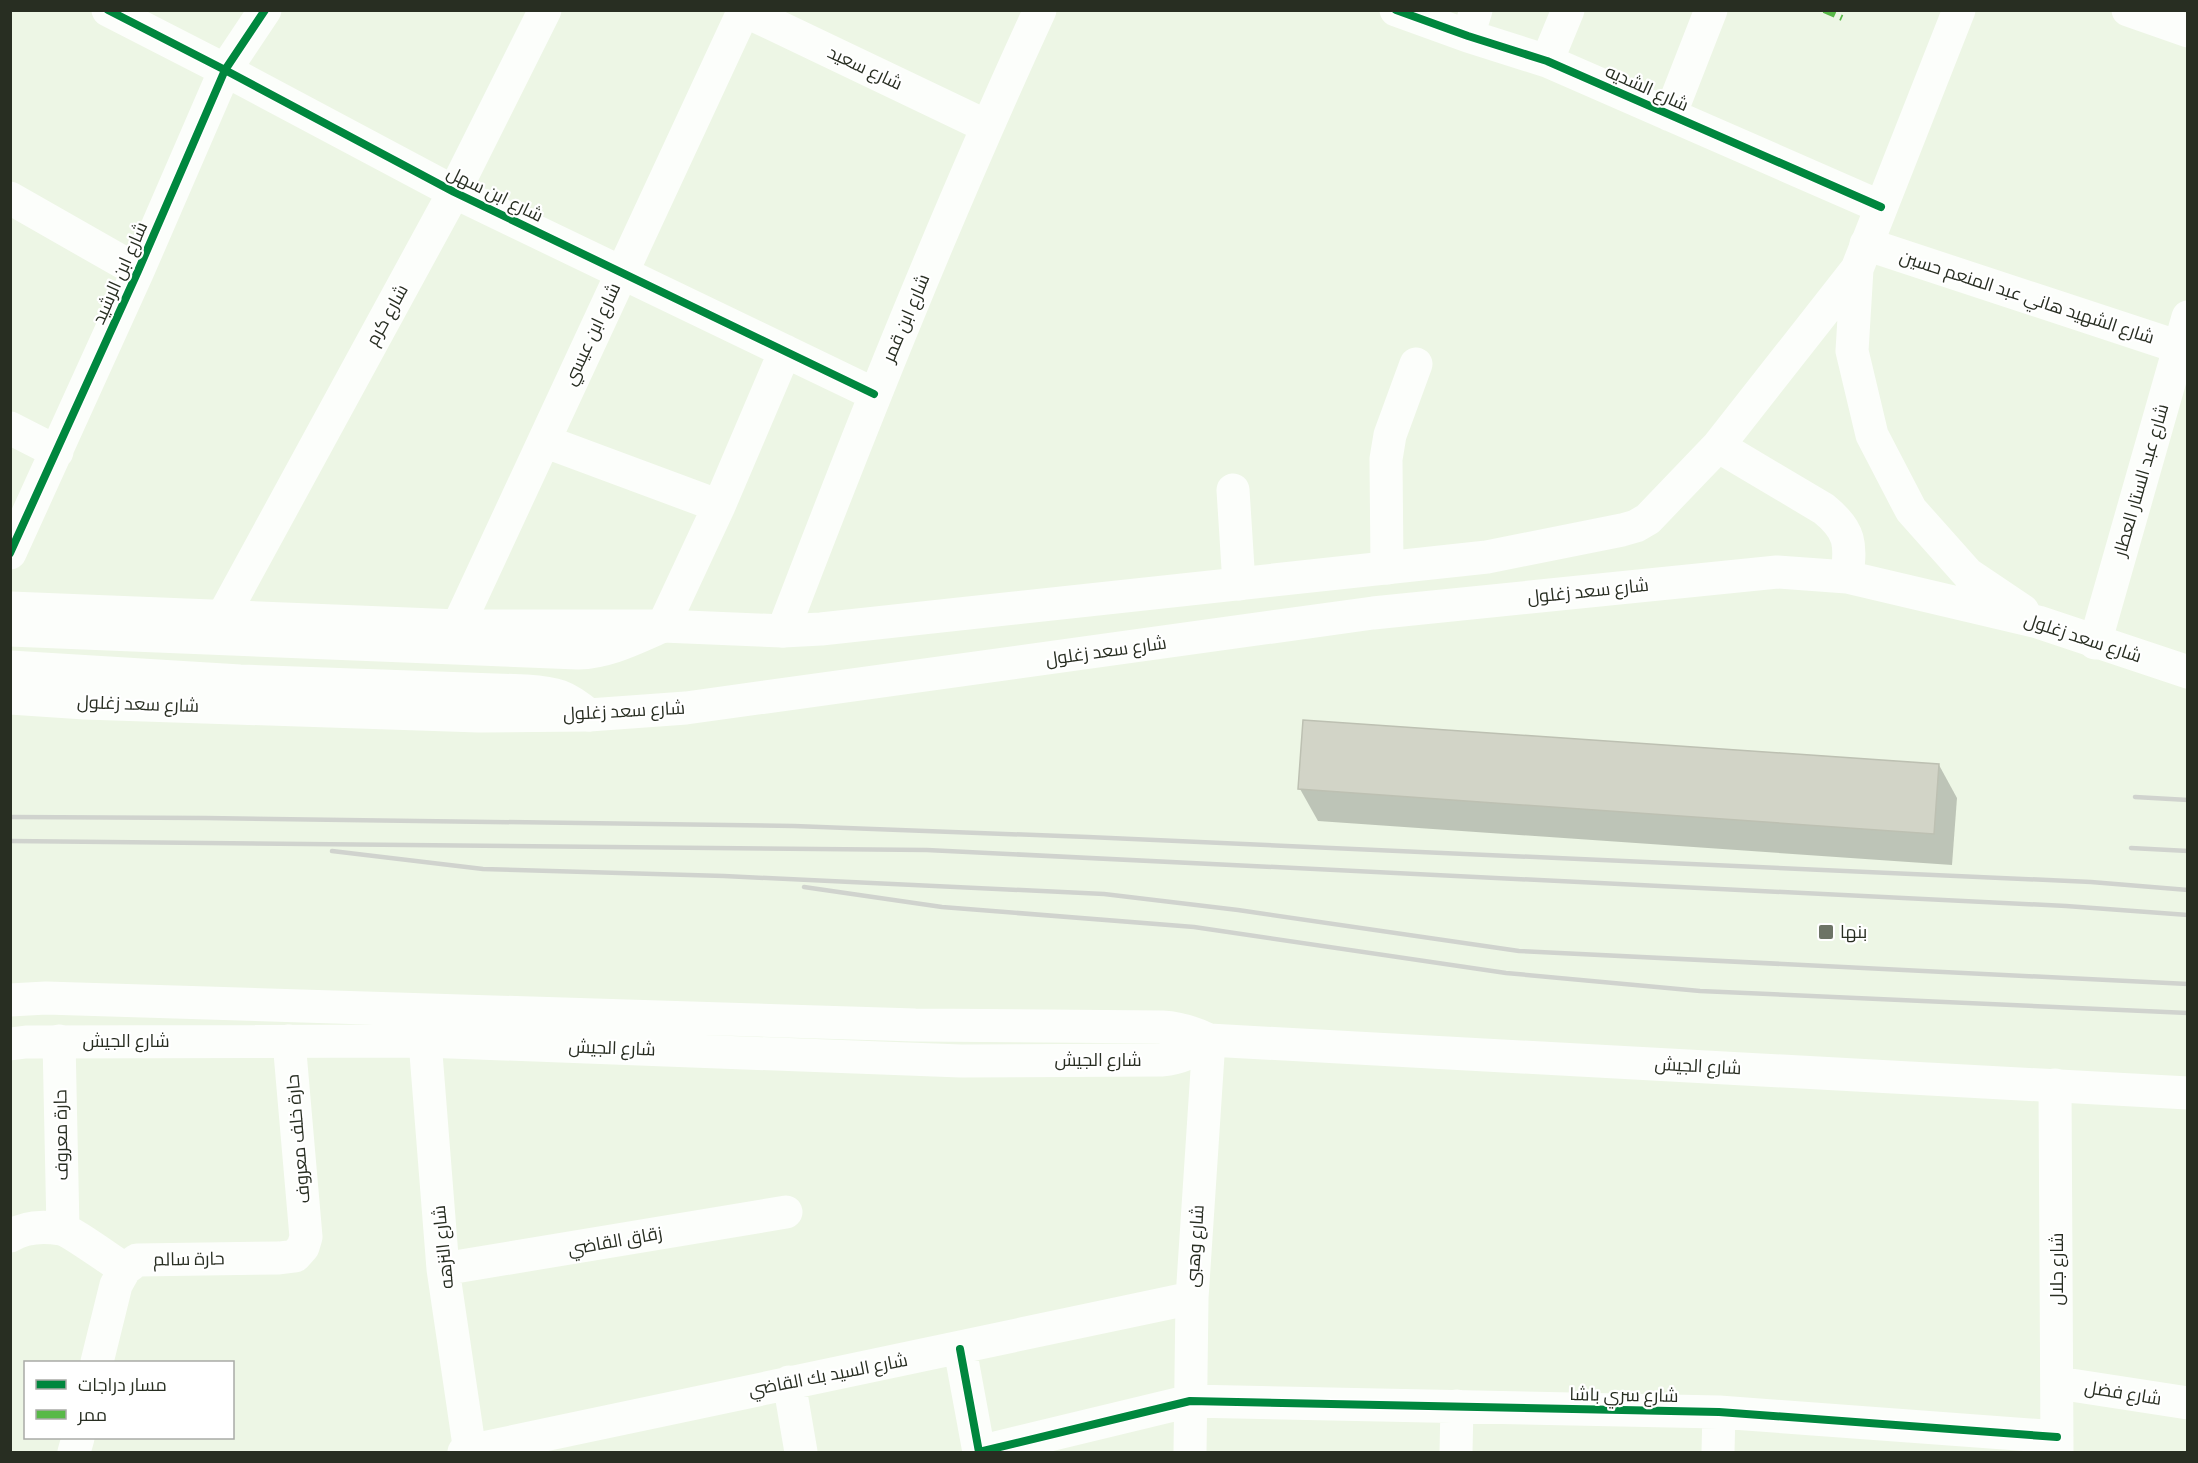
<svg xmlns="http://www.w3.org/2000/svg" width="2198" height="1463" font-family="'Titillium Web',Cairo,sans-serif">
<rect width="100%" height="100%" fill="#edf6e5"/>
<path fill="#0003" d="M1939,765l18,33 -5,67 -634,-44 -18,-32z"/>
<path fill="#d2d4c7" stroke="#bdc0b2" stroke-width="1.5" d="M1303,720l636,44 -5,70 -636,-45z"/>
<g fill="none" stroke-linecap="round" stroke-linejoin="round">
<path stroke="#fcfefb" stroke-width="33" d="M108,10l117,60 229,122 420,202
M743,10l243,116
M1396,10l72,26 79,25 334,146
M2128,10l60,21
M1468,36l8,-26
M1547,61l21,-51
M1670,115l41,-105
M10,198l128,73
M1866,244l322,106
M10,428l47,24
M544,441l175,65
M1233,490l6,94
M10,553l128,-282 87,-201 40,-60
M1387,568l-1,-109 4,-24 26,-71
M223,616l231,-424 91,-182
M458,626l286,-616
M663,626l56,-120 66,-155
M783,631c80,-209 163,-417 257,-621
M2095,643l93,-326
M59,1041l4,188
M425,1041l18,228 27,183
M2055,1085l2,367
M10,1236c15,-9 34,-10 51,-7 10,2 52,33 64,40
M443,1269l343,-57
M960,1349l19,103 211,-51 529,11 338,25
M97,1362l19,-77 9,-16 12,-9 142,-2 16,-2 8,-9 3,-10 -17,-196
M789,1382l12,70
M2058,1383l130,20
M74,1452l4,-14
M464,1452l728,-154
M1190,1452l2,-154 17,-258
M1456,1452l1,-46
M1718,1452l1,-40"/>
<path stroke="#fcfefb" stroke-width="33" d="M1959,10l-102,259 -5,82 20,84 39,75 57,64 55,37
M1718,446l106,63c27,22 27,35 23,68
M10,608l448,18h205l120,5 38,-2 666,-72 135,-27 14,-4 12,-7 70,-73 139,-177
M10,698l75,5 394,13 110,-1 97,-7 687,-95 404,-41 70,5 191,45 150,50
M10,1000l36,-2 869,27 247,2c17,1 31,5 47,13l979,53
M10,1044l16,-2 399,-1 536,20 200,-1c20,-2 32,-8 48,-20"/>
<path stroke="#fcfefb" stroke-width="33" d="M10,630l568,23c31,-1 57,-15 85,-27
M10,667l230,14 286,10c30,2 39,4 63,24"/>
<path stroke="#d0d3ce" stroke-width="4.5" d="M2135,797l53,3
M10,817l196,1 588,8 294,11 1003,45 97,8
M10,841l917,9 1139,56 122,9
M2131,848l57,3
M332,851l151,18 241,7 380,18 134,16 281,41 669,33
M804,887l138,20 252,20 312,46 194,18 488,22"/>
<path stroke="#58b947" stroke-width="6" stroke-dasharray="12 6" stroke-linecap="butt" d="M1824,10l18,8"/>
<g stroke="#fff" stroke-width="11">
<path id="cycleway" d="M108,10l117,60 229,122 420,202
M1396,10l72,26 79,25 334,146
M10,553l128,-282 87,-201 40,-60
M960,1349l19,103 211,-51 529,11 338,25"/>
</g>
<use href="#cycleway" stroke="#00873e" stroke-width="8"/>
</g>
<rect fill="#6d7466" stroke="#fff" stroke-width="2" x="1818" y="924" width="16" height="16" rx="3"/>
<g text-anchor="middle" stroke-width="4.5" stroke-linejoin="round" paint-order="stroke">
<g font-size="18" fill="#282e22" stroke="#fff">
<text transform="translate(865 68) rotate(25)" y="6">شارع سعيد</text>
<text transform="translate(1647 88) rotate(24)" y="6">شارع الشديه</text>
<text transform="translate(495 194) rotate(26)" y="6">شارع ابن سهل</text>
<text transform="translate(120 273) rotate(-66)" y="6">شارع ابن الرشيد</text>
<text transform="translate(2027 297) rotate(18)" y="6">شارع الشهيد هاني عبد المنعم حسين</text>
<text transform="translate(387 315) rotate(-61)" y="6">شارع كرم</text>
<text transform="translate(906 318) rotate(-67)" y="6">شارع ابن قمر</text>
<text transform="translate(592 334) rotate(-65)" y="6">شارع ابن عيسي</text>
<text transform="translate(2141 480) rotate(-74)" y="6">شارع عبد الستار العطار</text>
<text transform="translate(1588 591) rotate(-6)" y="6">شارع سعد زغلول</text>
<text transform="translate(2083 638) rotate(18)" y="6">شارع سعد زغلول</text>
<text transform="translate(1106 651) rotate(-8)" y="6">شارع سعد زغلول</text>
<text transform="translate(138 704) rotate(2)" y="6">شارع سعد زغلول</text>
<text transform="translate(624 711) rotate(-3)" y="6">شارع سعد زغلول</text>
<text x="126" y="1047">شارع الجيش</text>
<text transform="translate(612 1048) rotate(2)" y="6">شارع الجيش</text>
<text x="1098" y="1066">شارع الجيش</text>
<text transform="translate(1698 1066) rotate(3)" y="6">شارع الجيش</text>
<text transform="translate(61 1135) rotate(-91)" y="6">حارة معروف</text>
<text transform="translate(298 1139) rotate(-95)" y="6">حارة خلف معروف</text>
<text transform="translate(615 1241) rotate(-10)" y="6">زقاق القاضي</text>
<text transform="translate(1195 1246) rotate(-86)" y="6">شارع وهبى</text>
<text transform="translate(443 1247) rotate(-96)" y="6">شارع النزهه</text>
<text transform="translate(189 1259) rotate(-1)" y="6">حارة سالم</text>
<text transform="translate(2057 1269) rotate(-90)" y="6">شارع جلال</text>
<text transform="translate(828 1375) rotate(-11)" y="6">شارع السيد بك القاضي</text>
<text transform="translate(2123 1393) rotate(9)" y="6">شارع فضل</text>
<text transform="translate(1624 1395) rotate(1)" y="6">شارع سري باشا</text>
</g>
<g font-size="18" fill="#282e22" stroke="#fff" text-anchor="start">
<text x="1840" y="938">بنها</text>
</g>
</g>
<rect width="2198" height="1463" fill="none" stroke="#282e22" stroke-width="24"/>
<rect x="24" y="1361" width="210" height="78" fill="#ffffff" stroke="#a9aba7" stroke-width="1.5"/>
<rect x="36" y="1380" width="30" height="9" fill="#00873e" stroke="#a9aba7" stroke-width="1.5"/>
<text x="78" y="1391" font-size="18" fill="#282e22">مسار دراجات</text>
<rect x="36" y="1410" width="30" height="9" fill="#58b947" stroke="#a9aba7" stroke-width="1.5"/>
<text x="78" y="1421" font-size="18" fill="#282e22">ممر</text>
</svg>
